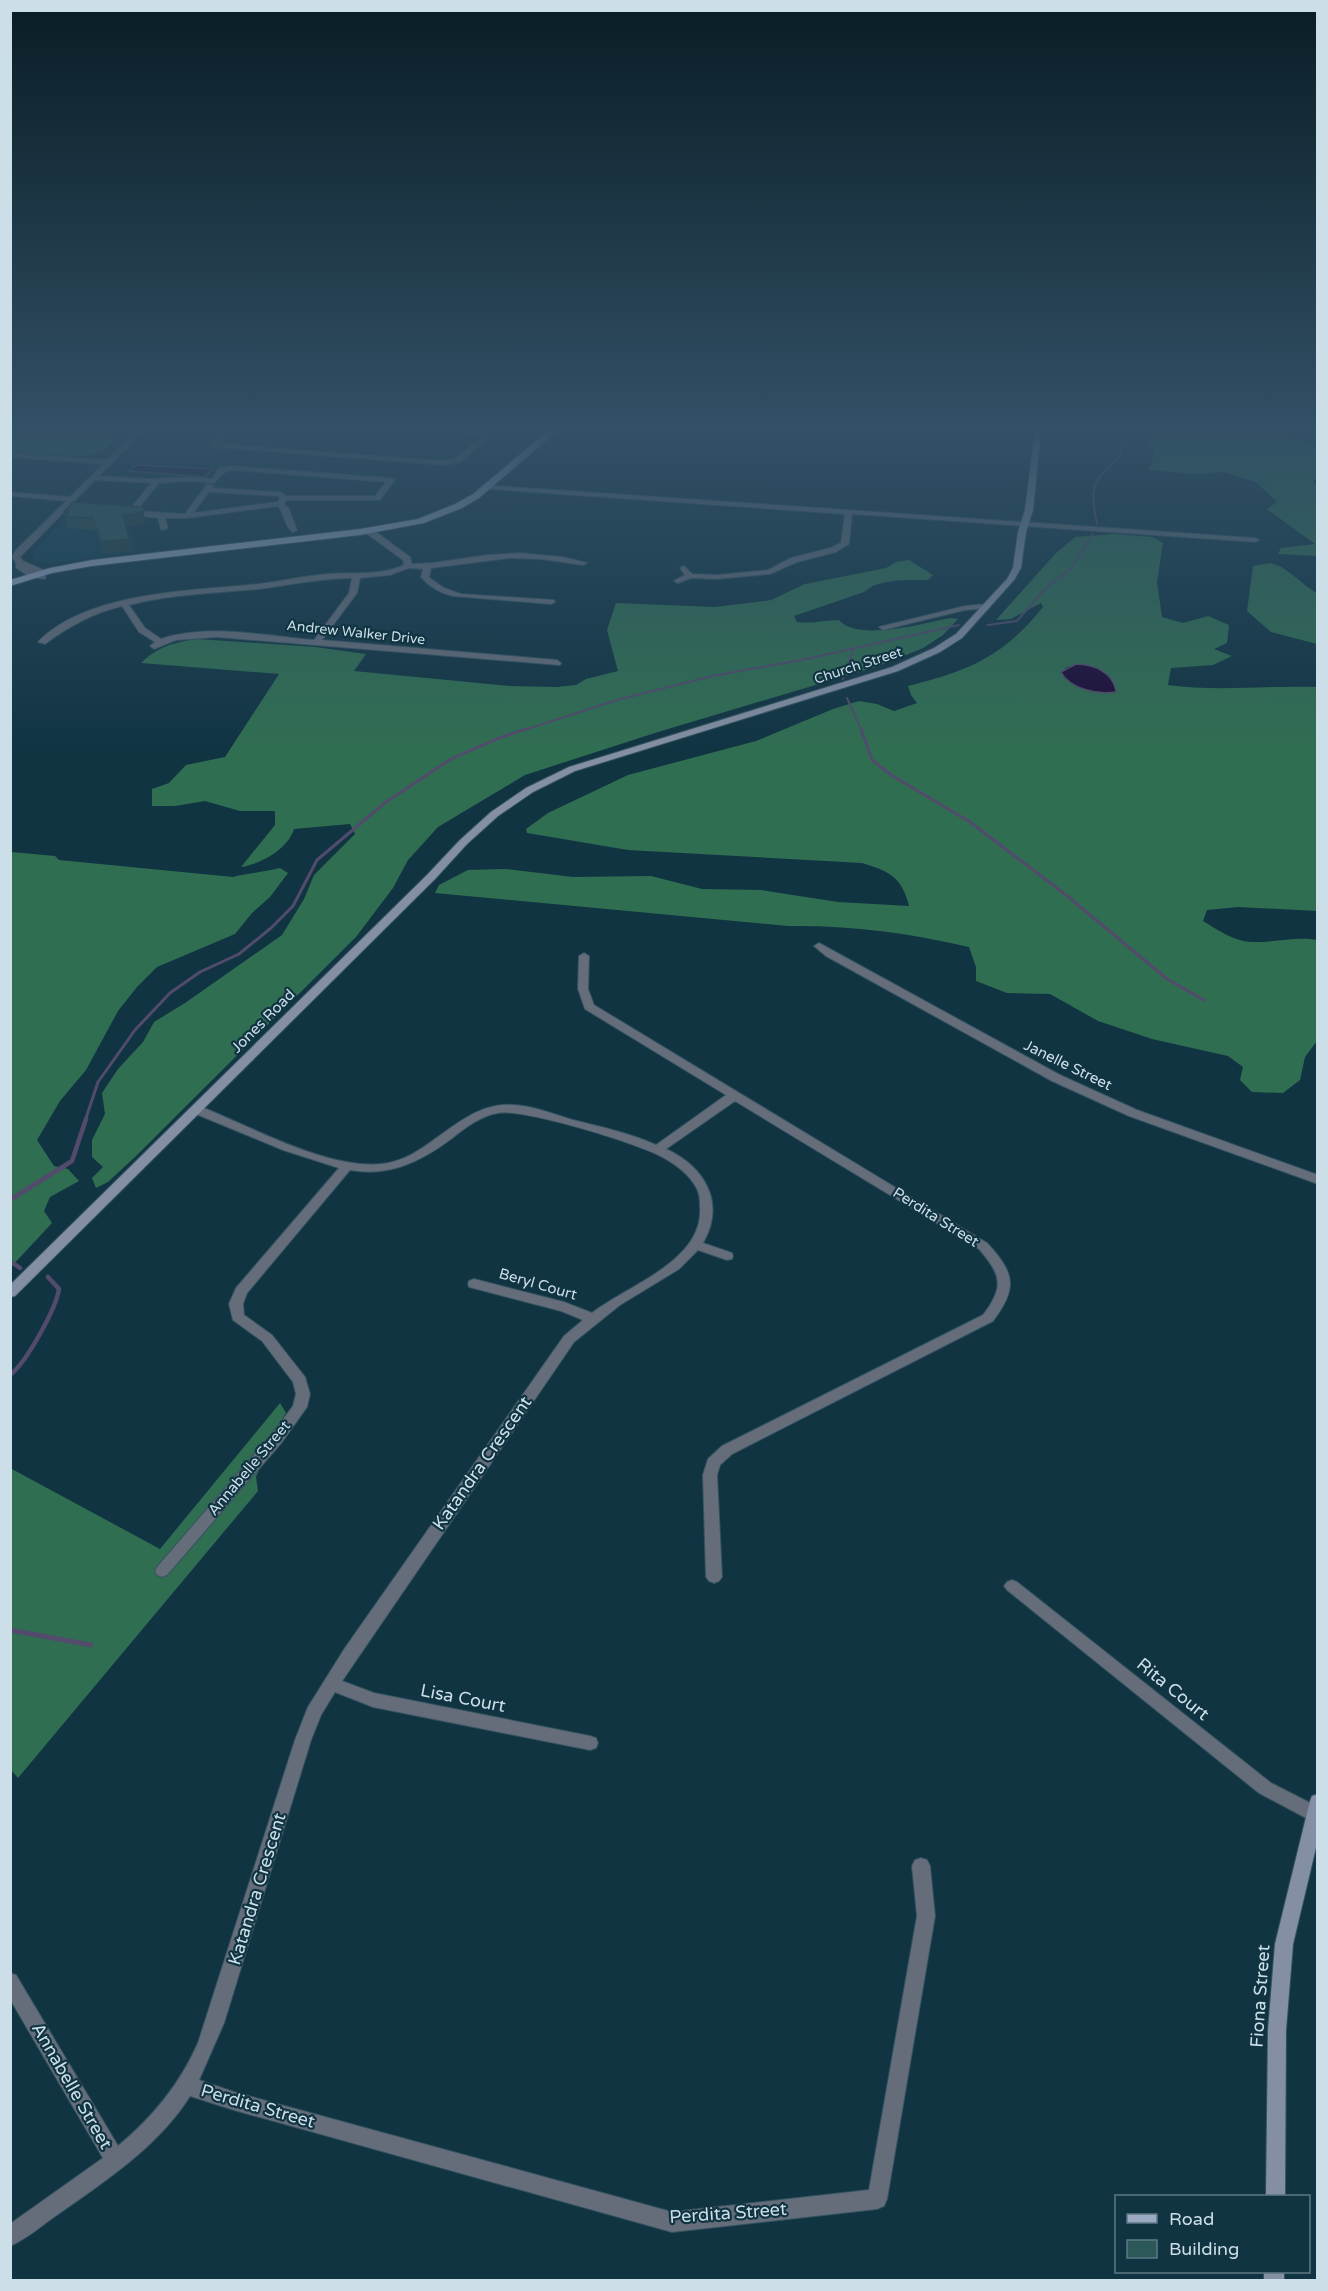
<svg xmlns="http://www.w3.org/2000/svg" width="1328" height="2291" font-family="'Varela Round',sans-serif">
<rect width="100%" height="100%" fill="#113443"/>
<path fill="#103e51" d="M70,512l57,4 9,35 -86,13 -17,-5 1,-8z"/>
<path fill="#306e52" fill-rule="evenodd" d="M10,431h115l-23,20 -12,4 -14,1 -65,-4z
M1151,431h112l5,2 38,4 -4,8 15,3v30l-3,2v4l3,1v71l-39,-2 3,-6 34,-4 -48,-35 10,-7 -21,-20 -32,-10 -30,2 -45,-4 6,-18 -7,-8 7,-8z
M1115,534l37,3 11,6 -6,39 5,35 21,6 25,-7 21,9 -2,18 -13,6 18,7 -19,9 -42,3 -3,17c50,7 99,0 149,2v224l-79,-4 -31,3 -4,11c15,9 30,20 48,21 23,1 44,-6 66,-2v101l-12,16 -5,23 -17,13 -31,-1 -12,-12 3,-13 -15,-11 -76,-17 -54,-18 -48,-27 -43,-1 -31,-12v-14l-7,-20c-59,-14 -120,-22 -181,-21l-353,-33 4,-8 29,-15 37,-1 68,8 78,-1 51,13 59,1 77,12 71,4c-7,-29 -20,-35 -47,-43l-234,-13 -101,-17 -1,-4 22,-16 80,-38 128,-34 77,-32 26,-8 18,3 17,7 23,-8 -6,-8 -3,-9c60,-15 95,-29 135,-79l-2,-4 -30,16 -15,1 59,-66 20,-17zM1076,664c16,4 32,6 39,22 -23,4 -31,5 -51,-8l1,-10z
M909,560l24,15 -5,5c-20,0 -49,-2 -64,12l-70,24 3,6c14,2 28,-2 42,-2 18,22 86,3 111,-2l8,1 -15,16 -20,13 -44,18 -221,66 -133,43 -87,52 -30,33 -15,28 -37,49 -221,220 -27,25 -12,6 -4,-10 11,-11 -11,-10v-17l13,-26 -3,-21 16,-24 25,-27 11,-20 31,-19 97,-68 22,-36 10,-24 41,-41 -5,-10 -56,5c-6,20 -33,35 -53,38l34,-42v-14h-35l-35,-10 -30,5h-23v-17l17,-6 17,-18 39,-8 54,-83 -138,-11c16,-16 34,-21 56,-24l118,8 51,7 -12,17 156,15 46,1 20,-2 10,-6 32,-8 -11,-41 9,-27 99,4 56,-7 34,-16 81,-16 10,-6z
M1270,563c19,4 30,21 47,30v51l-46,-12 -24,-21 6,-45z
M11,852l44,4 4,4 174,17c16,-4 31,-5 47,-9l8,5 -18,24 -18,16 -17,21 -78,33 -20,20 -19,24 -32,59 -26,31 -23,39 17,26 14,3 11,12 -29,16 -6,14 8,12 -41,44z
M280,1403l6,10 -8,13 -22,51 2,14 -240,287 -8,-9v-301l150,81z"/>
<path fill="#1d0b36" stroke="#524b6c" stroke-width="1.5" d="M140,465l71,4 1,1 -7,7 -76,-6 6,-5z
M1076,664c18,0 38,9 40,28 -18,3 -46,-3 -55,-20z"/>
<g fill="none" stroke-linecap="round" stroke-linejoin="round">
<path stroke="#524b6c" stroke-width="2" d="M1097,524c-3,-18 -9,-36 6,-51 5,-6 12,-10 17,-17l1,-14 -4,-11
M988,625l29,-4 26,-30 28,-23 21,-34
M843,679l11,-31
M847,698l15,33
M521,731l96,-31 100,-25 85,-15 157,-35"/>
<path stroke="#524b6c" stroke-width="3" d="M861,729l11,31 19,15 79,47 96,73 101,84 37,21
M85,1121l13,-39 37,-52 35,-37 30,-21 39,-18 32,-26 22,-22 24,-46 69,-58 65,-43 48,-21 27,-9"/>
<path stroke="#524b6c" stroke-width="4.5" d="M10,1200l62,-39 14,-42
M10,1261l10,7
M10,1375c16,-12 46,-66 49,-86l-11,-12"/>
<path stroke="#524b6c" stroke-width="5" d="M10,1630l81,15"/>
<g stroke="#335361" stroke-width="2">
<path id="street" d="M136,431h7l-44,45 48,3 38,-2 27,2 7,-11 12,-2 160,12 4,2 -15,20h-94l-2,4 5,5 8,21 -4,2c-8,-4 -8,-18 -15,-26l-91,12h-22l3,10 -7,2 -3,-12 -27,-3 -4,-2 24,-30 -56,-3 -75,77 3,4 23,10 -1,8 -15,-2 -14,-9v-5l-4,-6 4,-7 50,-49 -56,-5v-4l60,5 33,-33 -93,-7v-4l97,7zM231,470l155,12 -11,14h-89l-6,-4 -68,-4 2,-2 -4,-2h-3l-22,30 -49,-3 23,-28 26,-2 29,2 11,-11zM209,492l69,4 2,2 -2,4 -85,11z
M223,431h7l-11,13 226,17 11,-3 28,-23 -22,-2 -3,-2h28l4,5 -30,26 -16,3 -232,-18 -2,-3z
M484,485l771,53 4,2 -4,2 -403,-28 -3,30 -13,8 -39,10 -27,12 -53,5 -26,-1 -13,5 -4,-2 11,-6 -5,-7 4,-2 8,8 25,1 51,-5 23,-12 39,-10 11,-5 4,-29 -358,-25 -4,-2z
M366,529h6l38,28 2,7 20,-1 56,-8 32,-2 43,4 24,6 -4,2 -42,-6 -31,-1 -79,10 -2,9 2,2 13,9 17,6 93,6 1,2 -4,2 -98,-8c-13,-3 -23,-9 -32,-19l2,-8 -14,-1 -19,7 -30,3 -3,15 -35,47 235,20 4,3 -1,2 -343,-28 -41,3 -22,9 -4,-3 5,-4 -16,-10 -17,-26c-29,7 -53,20 -77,38l-7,-2c50,-51 155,-51 221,-58 23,-3 46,-8 68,-10 26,-2 53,2 77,-9l-1,-5 -37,-27zM352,578l-3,15 -35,47c-48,-4 -107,-17 -153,-1l-16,-11 -16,-23c43,-11 87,-12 130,-16 32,-4 62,-11 93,-11z
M986,604l4,2 -1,2 -24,2 -82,20 -4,-3 86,-21z
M819,943l241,132 77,35 181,65v9l-189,-68 -77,-35 -226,-125 -12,-10z
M584,953l5,3 -1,33 6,16 393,238c28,30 31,45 6,78l-261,133 -12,11 -3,10 5,102 -3,4 -5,2 -5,-2 -3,-4 -3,-102 5,-16 14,-13 261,-131c22,-28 18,-41 -4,-66l-244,-148 -69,48c39,18 60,54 37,94l29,10 1,3 -1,3 -5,1 -29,-10 -19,19 -59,36 -46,37 -232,339 32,12 216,43 6,2 2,5 -2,5 -6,2 -217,-43 -38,-15 -14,23 -10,25 -87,283 -25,57 35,12 438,120 197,-22 48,-274 -5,-50 3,-6 6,-2 6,2 3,6 5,50 -48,283 -3,7 -7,3 -205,23 -438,-122 -44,-14c-31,50 -86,86 -133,119 -15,10 -30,24 -47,31v-22l93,-66 -93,-159v-26l6,2 102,171c35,-29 62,-62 80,-103l97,-303 13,-33 37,-59 219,-312 19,-16 -22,-9 -92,-24 -1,-3 1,-3 5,-2 90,23 28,11c36,-28 112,-52 108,-106 0,-7 0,-12 -3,-18 -7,-14 -19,-23 -33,-31 -23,-14 -141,-50 -166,-45 -18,3 -33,15 -47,26 -31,23 -62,38 -101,31l-103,123 -4,11 1,11 28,20 33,42 5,17 -3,13 -25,35 -115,133 -5,2 -5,-2 -2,-4 2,-4 115,-133 21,-28 3,-12 -3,-12 -31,-41 -29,-21 -4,-16 7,-16 103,-120 -56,-18 -92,-38 -2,-3 6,-4 4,1c51,20 127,63 182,58 33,-3 56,-29 83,-45 11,-7 25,-13 38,-14 24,-2 48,8 71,15 28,7 57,13 83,25l70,-50 -141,-86 -7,-20 1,-33z
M1012,1580l5,2 254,201 47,24v13l-4,1 -6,-2 -49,-26 -252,-203 -3,-4 3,-4z"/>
</g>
<g stroke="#335361" stroke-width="2">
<path id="secondary" d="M1035,431h6l-8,79 -7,22 -5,36 -7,12 -52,58 -22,14 -42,19 -323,100 -42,21 -35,24 -31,28 -32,35 -420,417 -5,1v-12l417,-410 33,-35 31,-28 35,-24 43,-21 323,-100 42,-19 22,-14 51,-55 6,-11 5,-36 7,-22z
M1318,1794v45l-25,105 -7,86 -1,166h-19l2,-166 7,-86 35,-143 2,-5z
M1264,2272h20v8h-20z"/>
</g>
<g stroke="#335361" stroke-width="2">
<path id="primary" d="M548,431h9l-78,67 -17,10 -38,15 -64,12 -268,31 -40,7 -42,13v-6l40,-12 42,-8 268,-31 58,-10 37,-15 18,-10z"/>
</g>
<use href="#street" fill="#666d7a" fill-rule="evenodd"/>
<use href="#secondary" fill="#848fa3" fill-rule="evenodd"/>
<use href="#primary" fill="#9ba9c3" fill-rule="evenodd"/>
</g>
<path fill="#274c4d" d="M64,512l81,7v5l-19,2 5,24 -27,4 -9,-24 -28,-2z"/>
<path fill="#203e3e" d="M143,507l2,17 -20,2 -2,-11z
M129,539l2,11 -27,4 -3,-12z"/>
<path fill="#2d5859" stroke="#203e3e" stroke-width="1.5" d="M73,502l70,5v5l-20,3 6,24 -28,3 -8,-24 -28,-1 4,-5h-5z"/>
<linearGradient id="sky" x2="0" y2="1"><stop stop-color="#091d25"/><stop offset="0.57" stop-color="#325066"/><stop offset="1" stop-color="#325066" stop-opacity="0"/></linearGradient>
<rect width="1328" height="751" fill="url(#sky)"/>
<g text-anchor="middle" stroke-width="4.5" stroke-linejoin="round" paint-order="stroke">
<g font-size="14" fill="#ccdfe9" stroke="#113443">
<text transform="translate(356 632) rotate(6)" y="5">Andrew Walker Drive</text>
<text transform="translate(858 665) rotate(-18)" y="5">Church Street</text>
</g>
<g font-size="15" fill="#ccdfe9" stroke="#113443">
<text transform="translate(263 1021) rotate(-45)" y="5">Jones Road</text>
<text transform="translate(1068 1065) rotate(26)" y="5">Janelle Street</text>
<text transform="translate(936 1217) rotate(32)" y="5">Perdita Street</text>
<text transform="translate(538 1284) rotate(16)" y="5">Beryl Court</text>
<text transform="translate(249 1468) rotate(-50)" y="5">Annabelle Street</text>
</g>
<g font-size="18" fill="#ccdfe9" stroke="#113443">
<text transform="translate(482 1463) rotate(-55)" y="6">Katandra Crescent</text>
<text transform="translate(1173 1689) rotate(39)" y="6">Rita Court</text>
<text transform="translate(463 1698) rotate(11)" y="6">Lisa Court</text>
<text transform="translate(257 1889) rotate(-73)" y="6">Katandra Crescent</text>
<text transform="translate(1260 1996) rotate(-86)" y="6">Fiona Street</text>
<text transform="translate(72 2086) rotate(60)" y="6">Annabelle Street</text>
<text transform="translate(258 2106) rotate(16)" y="6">Perdita Street</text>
<text transform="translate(728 2213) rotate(-4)" y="6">Perdita Street</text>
</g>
</g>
<rect width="1328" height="2291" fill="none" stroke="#ccdfe9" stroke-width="24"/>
<rect x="1115" y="2195" width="195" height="78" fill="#113443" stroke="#5c7885" stroke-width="1.5"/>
<rect x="1127" y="2214" width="30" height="9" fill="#9ba9c3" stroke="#5c7885" stroke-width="1.5"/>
<text x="1169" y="2225" font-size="18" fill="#ccdfe9">Road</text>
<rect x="1127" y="2240" width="30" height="18" fill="#2d5859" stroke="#5c7885" stroke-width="1.5"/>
<text x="1169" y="2255" font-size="18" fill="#ccdfe9">Building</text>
</svg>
